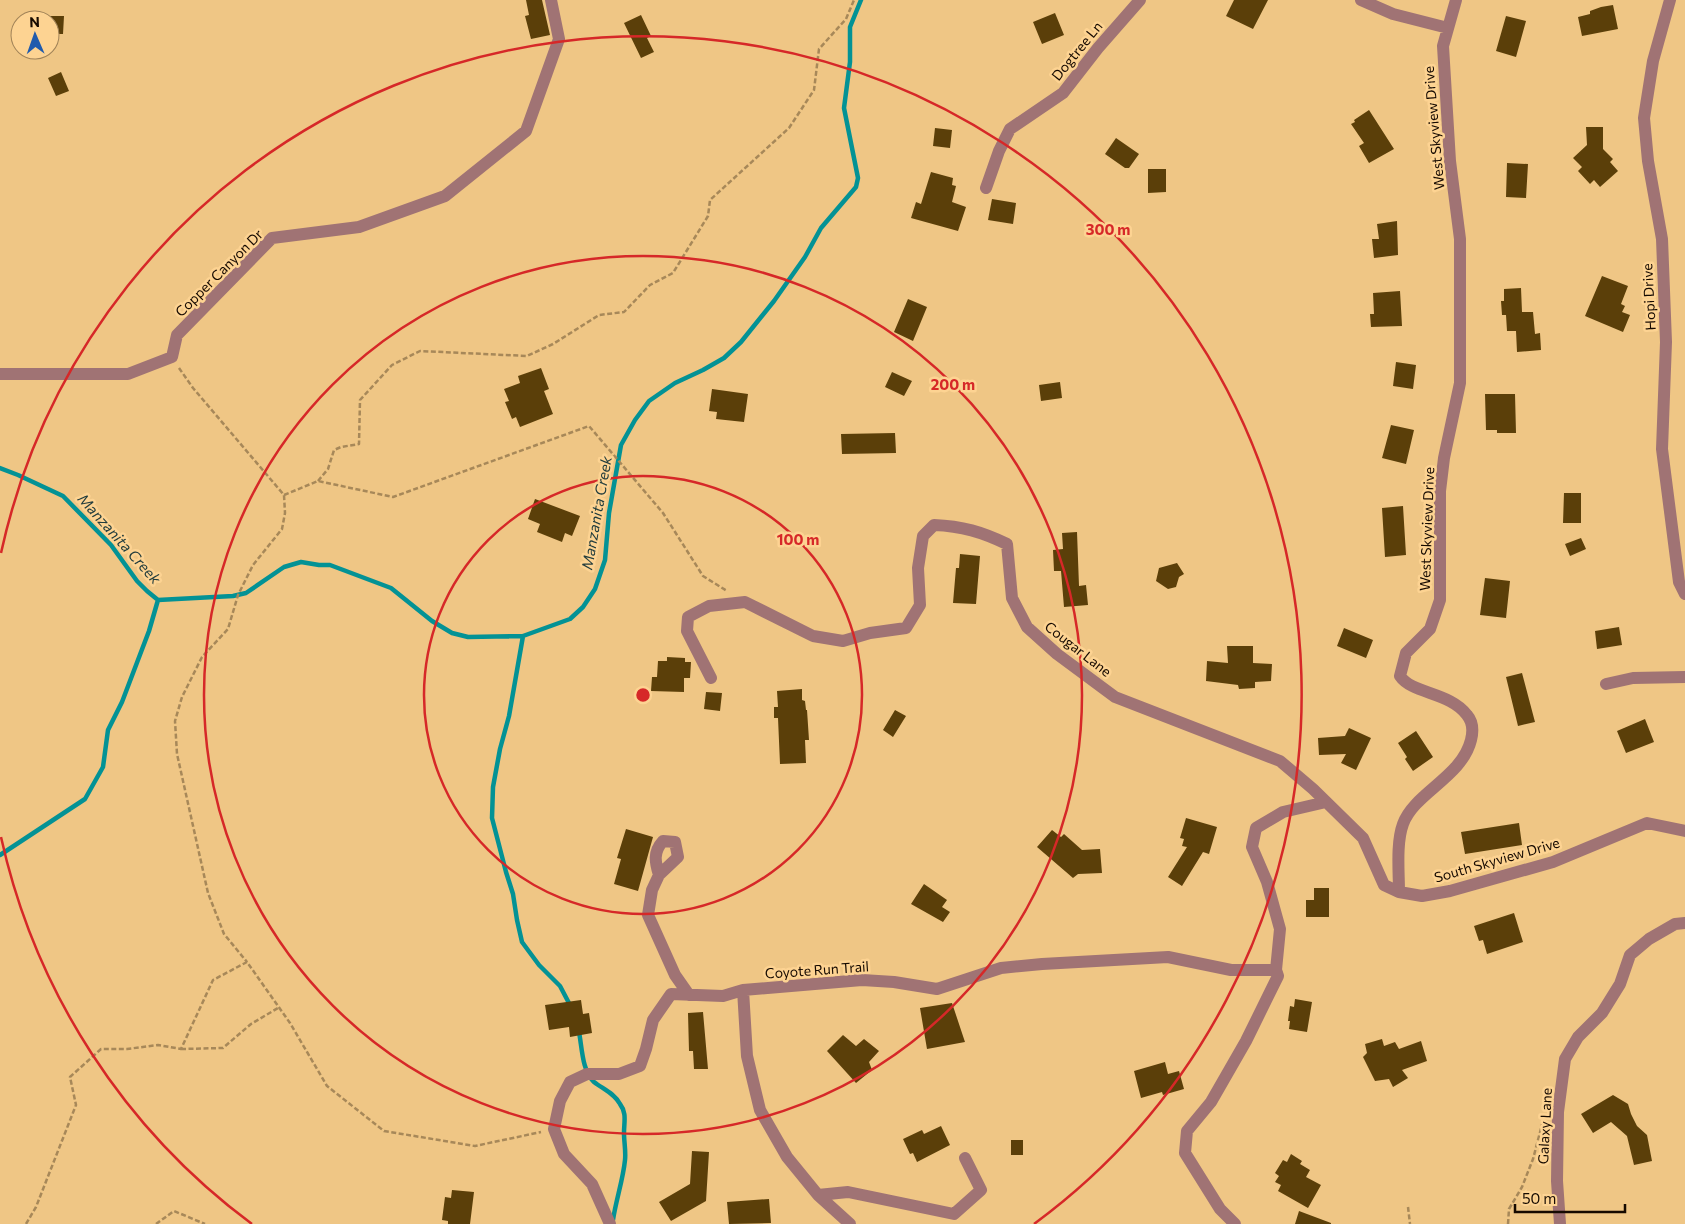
<svg xmlns="http://www.w3.org/2000/svg" width="1685" height="1224" font-family="Commissioner,sans-serif">
<rect width="100%" height="100%" fill="#efc685"/>
<g fill="none" stroke-linecap="round" stroke-linejoin="round">
<path stroke="#039295" stroke-width="4.5" d="M0,468l18,7 45,21 48,49 26,36 10,10 11,9 75,-4 13,-3 38,-26 17,-5 18,3h11l61,23 41,33 20,12 16,4 55,-1 47,-17 13,-12 12,-18 10,-29 4,-47 12,-68 14,-25 14,-19 26,-18 28,-13 21,-12 17,-16 33,-41 31,-44 16,-29 35,-41 2,-9 -14,-70 6,-46v-35l11,-27
M523,636l-14,80 -9,33 -7,38 -1,31 14,54 7,22 4,26 5,22 17,23 21,21 10,19
M0,855l85,-56 18,-32 5,-37 14,-28 27,-71 9,-31
M579,1032c3,15 3,39 15,50 9,7 20,11 26,22 7,9 4,18 4,29 0,9 2,18 1,27 -2,20 -9,40 -12,60"/>
</g>
<path fill="#5b3f09" d="M526,0h16l8,35 -19,4 -6,-23 4,-1z
M1234,0h34l-15,29 -27,-13z
M1613,5l5,24 -36,7 -4,-19 12,-3v-3l11,-4z
M1055,13l9,22 -22,9 -9,-22z
M641,15l10,21 -4,2 7,14 -13,6 -17,-35z
M50,16h14l-1,18h-13z
M1506,16l20,5 -10,36 -20,-6z
M61,72l8,19 -13,5 -8,-18z
M1369,110l25,39 -25,14 -10,-17 5,-3 -13,-19 4,-2 -1,-2z
M1586,127h17v22l10,10 -3,3 8,9 -18,16 -6,-7 -4,4 -12,-13 4,-4 -9,-9 14,-13z
M935,128l17,2 -2,18 -17,-2z
M1116,138l23,16 -10,14h-4l-20,-14z
M1507,163l21,1 -2,34 -20,-1z
M1148,169h18v23l-18,1z
M931,172l22,6 -1,7 4,1 -4,16 14,5 -8,24 -47,-13 5,-16 5,2z
M992,199l24,4 -3,21 -25,-4z
M1397,221l1,34 -24,3 -2,-19h7l-2,-15z
M1602,276l26,10 -7,18 4,2 -3,6 8,3 -7,17 -38,-16z
M1521,288l1,24h11l2,22 5,-1 1,17 -24,2 -1,-21h-9l-1,-16h-4l-1,-14h3v-12z
M1400,291l2,35 -31,1 -1,-13h4l-1,-21z
M908,299l19,8 -14,34 -19,-9z
M1396,362l20,3 -3,24 -20,-3z
M541,368l8,21 -5,2 9,23 -33,13 -4,-10 -4,2 -7,-17 4,-1 -5,-12 16,-6 -2,-7z
M892,372l20,9 -8,15 -19,-9z
M1060,382l2,16 -21,3 -2,-16z
M712,389l36,5 -4,28 -28,-3 1,-7 -8,-1z
M1485,394h30l1,39h-19v-3h-11z
M1391,425l23,5 -8,34 -24,-6z
M895,433l1,20 -54,1 -1,-20z
M1564,493h17v30h-18z
M535,499l45,17 -8,20 -7,-3 -3,9 -25,-10 3,-8 -12,-5z
M1403,506l3,49 -21,2 -3,-49z
M1077,532l2,54 7,-1 2,20 -24,2 -3,-36h-7l-1,-21 10,-1 -1,-16z
M1581,538l5,11 -16,7 -5,-12z
M960,554l20,2 -4,48 -23,-1 3,-35h3z
M1177,563l7,11 -5,3 -3,10 -8,2 -12,-8 3,-13z
M1485,578l25,3 -4,37 -26,-3z
M1619,627l3,18 -25,4 -2,-18z
M1344,628l29,12 -7,18 -29,-12z
M1227,646h26v17l19,1 -1,17 -16,1v6l-16,1 -1,-4 -32,-4 1,-20 21,2z
M667,657l18,1v4h6l-1,16h-6v14l-33,-1 1,-14h5l1,-16h9z
M1522,673l13,49 -17,4 -12,-49z
M802,689v11l3,1 1,9h1l2,30h-4l1,23 -26,1 -2,-46h-4v-11h4l-1,-16z
M706,692l16,1 -2,18 -16,-2z
M895,710l11,6 -13,21 -10,-7z
M1645,719l9,23 -28,11 -9,-22z
M1349,728l22,10 -15,32 -15,-7 5,-9 -27,1 -1,-17 27,-2z
M1416,731l17,26 -20,14 -8,-12 2,-2 -9,-14z
M1186,818l31,9 -8,27 -6,-2 -21,34 -14,-9 19,-30 -5,-1 2,-7 -4,-1z
M1519,823l3,22 -57,9 -4,-22z
M626,829l27,8 -15,54 -24,-7 7,-25 -4,-1z
M1052,830l9,7 3,-3 18,16 18,-1 2,24 -24,1 -5,4 -36,-31z
M924,884l23,16 -5,7 8,5 -7,10 -32,-18z
M1314,888h15v29h-23v-17h8z
M1514,913l9,29 -36,12 -4,-14 -4,1 -5,-15z
M1295,999l17,3 -5,30 -18,-3 1,-8h-2l2,-15 4,1z
M581,1000l2,14 6,-1 3,20 -22,4 -1,-10 -20,3 -4,-25z
M952,1003l13,39 -38,7 -7,-41z
M703,1012l5,57h-14l-1,-18h-4l-1,-38z
M843,1035l13,11 8,-7 15,12 -10,11 3,8 -16,13 -29,-32z
M1382,1039l2,7 11,-4 4,7 22,-8 6,20 -25,9 6,8 -15,9 -4,-8 -14,2 -12,-24 4,-4 -2,-9z
M1165,1062l3,12 11,-3 5,18 -21,6 -1,-3 -21,6 -7,-27z
M1613,1095l15,9 3,10 6,12 10,9 5,26 -18,4 -7,-29 -16,-14 -18,11 -12,-19z
M941,1126l9,19 -33,17 -4,-9 -3,1 -7,-15 19,-9 2,4z
M1011,1140h12v15h-12z
M692,1151l17,1 -3,49 -35,20 -12,-19 31,-18z
M1291,1154l11,7 -2,3 10,6 -4,7 15,8 -13,23 -30,-17 3,-6 -6,-3 4,-6 -4,-3 8,-13 4,2z
M452,1190l22,2 -4,32h-22v-3l-6,-1 3,-23 6,1z
M769,1199l2,24 -42,1 -2,-22z
M1299,1211l32,12v1h-36z"/>
<g fill="none" stroke-linecap="round" stroke-linejoin="round">
<path stroke="#a78859" stroke-width="2.5" stroke-dasharray="5 2.5" stroke-linecap="butt" d="M179,368l14,20 91,107 1,18 -3,16 -29,36 -15,30 -10,34 -26,28 -20,40 -7,24 2,33 31,139 16,41 23,28
M318,481l10,-12 6,-19 7,-3 18,-3 1,-44 32,-35 28,-14 107,5 26,-12 46,-29 25,-3 26,-27 23,-12 35,-57 2,-16 79,-72 25,-38 5,-41 27,-30 8,-19
M284,495l34,-14 75,16 196,-71 74,87 40,63 24,15
M181,1049l42,-1 28,-24 27,-16
M1408,1207l2,17
M26,1224l10,-17 40,-102 -6,-28 31,-28h26l31,-4 23,4 32,-69 34,-18 43,61 37,63 57,45 91,15 66,-14
M156,1224l18,-13 31,13
M1508,1224l1,-15 13,-22 11,-28 11,-42"/>
<path stroke="#a07374" stroke-width="12" d="M1361,0l32,14 55,14
M1670,0l-17,61 -9,57 4,43 14,78 4,103 -4,107 17,133 6,12
M986,188l13,-37 11,-22 53,-36 35,-45 42,-48
M0,374h128l44,-17 5,-22 95,-97 87,-11 86,-31 81,-65 33,-92 -8,-39
M711,678l-24,-47 1,-14 21,-11 36,-4 68,34 30,5 27,-8 36,-5 14,-23 -2,-37 5,-32 11,-11c28,1 48,7 73,19l5,54 15,29 30,27 58,43 165,64 33,28 50,49 21,47 15,7 23,4 28,-5 103,-29 94,-39 38,8
M1606,684l27,-6 52,-1
M659,875c-4,-13 -6,-23 4,-34l12,1 3,15 -19,18 -7,15 -4,25 27,60 14,20
M1399,892c0,-20 -3,-49 4,-68 11,-31 59,-47 68,-84 2,-8 2,-18 -4,-25 -17,-23 -55,-21 -67,-39l6,-23 24,-24 10,-29v-109l4,-33 16,-75v-144l-10,-78 -7,-115 13,-46
M818,1195l30,-3 106,22 27,-24 -16,-32
M610,1224l-18,-40 -28,-30 -10,-25 6,-28 10,-19 17,-8h32l21,-8 6,-17 7,-29 18,-26 52,2 20,-6
M850,1224l-32,-29 -31,-38 -27,-47 -13,-54 -4,-66 119,-10 32,2 43,7 64,-21 41,-4 126,-7 63,13h45
M1235,1224l-15,-15 -35,-56 2,-22 24,-29 35,-61 32,-65 -2,-6 4,-41 -13,-47 -15,-35 4,-19 27,-16 43,-10
M1560,1224l-3,-43 1,-69 7,-53 13,-22 24,-24 18,-29 10,-29 19,-16 26,-15 10,-1"/>
</g>
<g fill="none" stroke="#d62828" stroke-width="2.5">
<circle cx="643" cy="695" r="219"/>
<circle cx="643" cy="695" r="439"/>
<path d="M252 1224A658 658 0 0 1 1 837M1 553A658 658 0 1 1 1034 1224"/>
</g>
<g text-anchor="middle" stroke-width="5" stroke-linejoin="round" paint-order="stroke">
<g font-size="14" fill="#160a00" stroke="#fdd392">
<text transform="translate(1077 51) rotate(-51)" y="5">Dogtree Ln</text>
<text transform="translate(1434 128) rotate(-95)" y="5">West Skyview Drive</text>
<text transform="translate(219 273) rotate(-45)" y="5">Copper Canyon Dr</text>
<text transform="translate(1649 297) rotate(-93)" y="5">Hopi Drive</text>
<text transform="translate(1427 529) rotate(-88)" y="5">West Skyview Drive</text>
<text transform="translate(1078 649) rotate(38)" y="5">Cougar Lane</text>
<text transform="translate(1497 860) rotate(-16)" y="5">South Skyview Drive</text>
<text transform="translate(817 970) rotate(-4)" y="5">Coyote Run Trail</text>
<text transform="translate(1545 1126) rotate(-87)" y="5">Galaxy Lane</text>
</g>
<g font-size="15" font-style="italic" fill="#233d3d" stroke="#fdd392">
<text transform="translate(597 513) rotate(-80)" y="5">Manzanita Creek</text>
<text transform="translate(119 539) rotate(48)" y="5">Manzanita Creek</text>
</g>
</g>
<circle cx="643" cy="695" r="8" fill="#d62828" stroke="#fdd392" stroke-width="2.5"/>
<g font-size="15" text-anchor="middle" font-weight="bold" fill="#d62828" stroke="#fdd392" stroke-width="5" stroke-linejoin="round" paint-order="stroke">
<text x="1108" y="235">300 m</text>
<text x="953" y="390">200 m</text>
<text x="798" y="545">100 m</text>
</g>
<g transform="translate(35 35) rotate(358)"><circle r="24" fill="#fdd392" stroke="#a18358"/>
<path d="M0-4L9 19L0 12L-9 19Z" fill="#205bad"/>
<text y="-8" font-size="14" font-weight="bold" text-anchor="middle" fill="#160a00">N</text>
</g>
<path d="M1515 1204v8h110v-8" fill="none" stroke="#160a00" stroke-width="2.5"/>
<text x="1522" y="1204" font-size="15" fill="#160a00" stroke="#fdd392" stroke-width="4" paint-order="stroke">50 m</text>
</svg>
